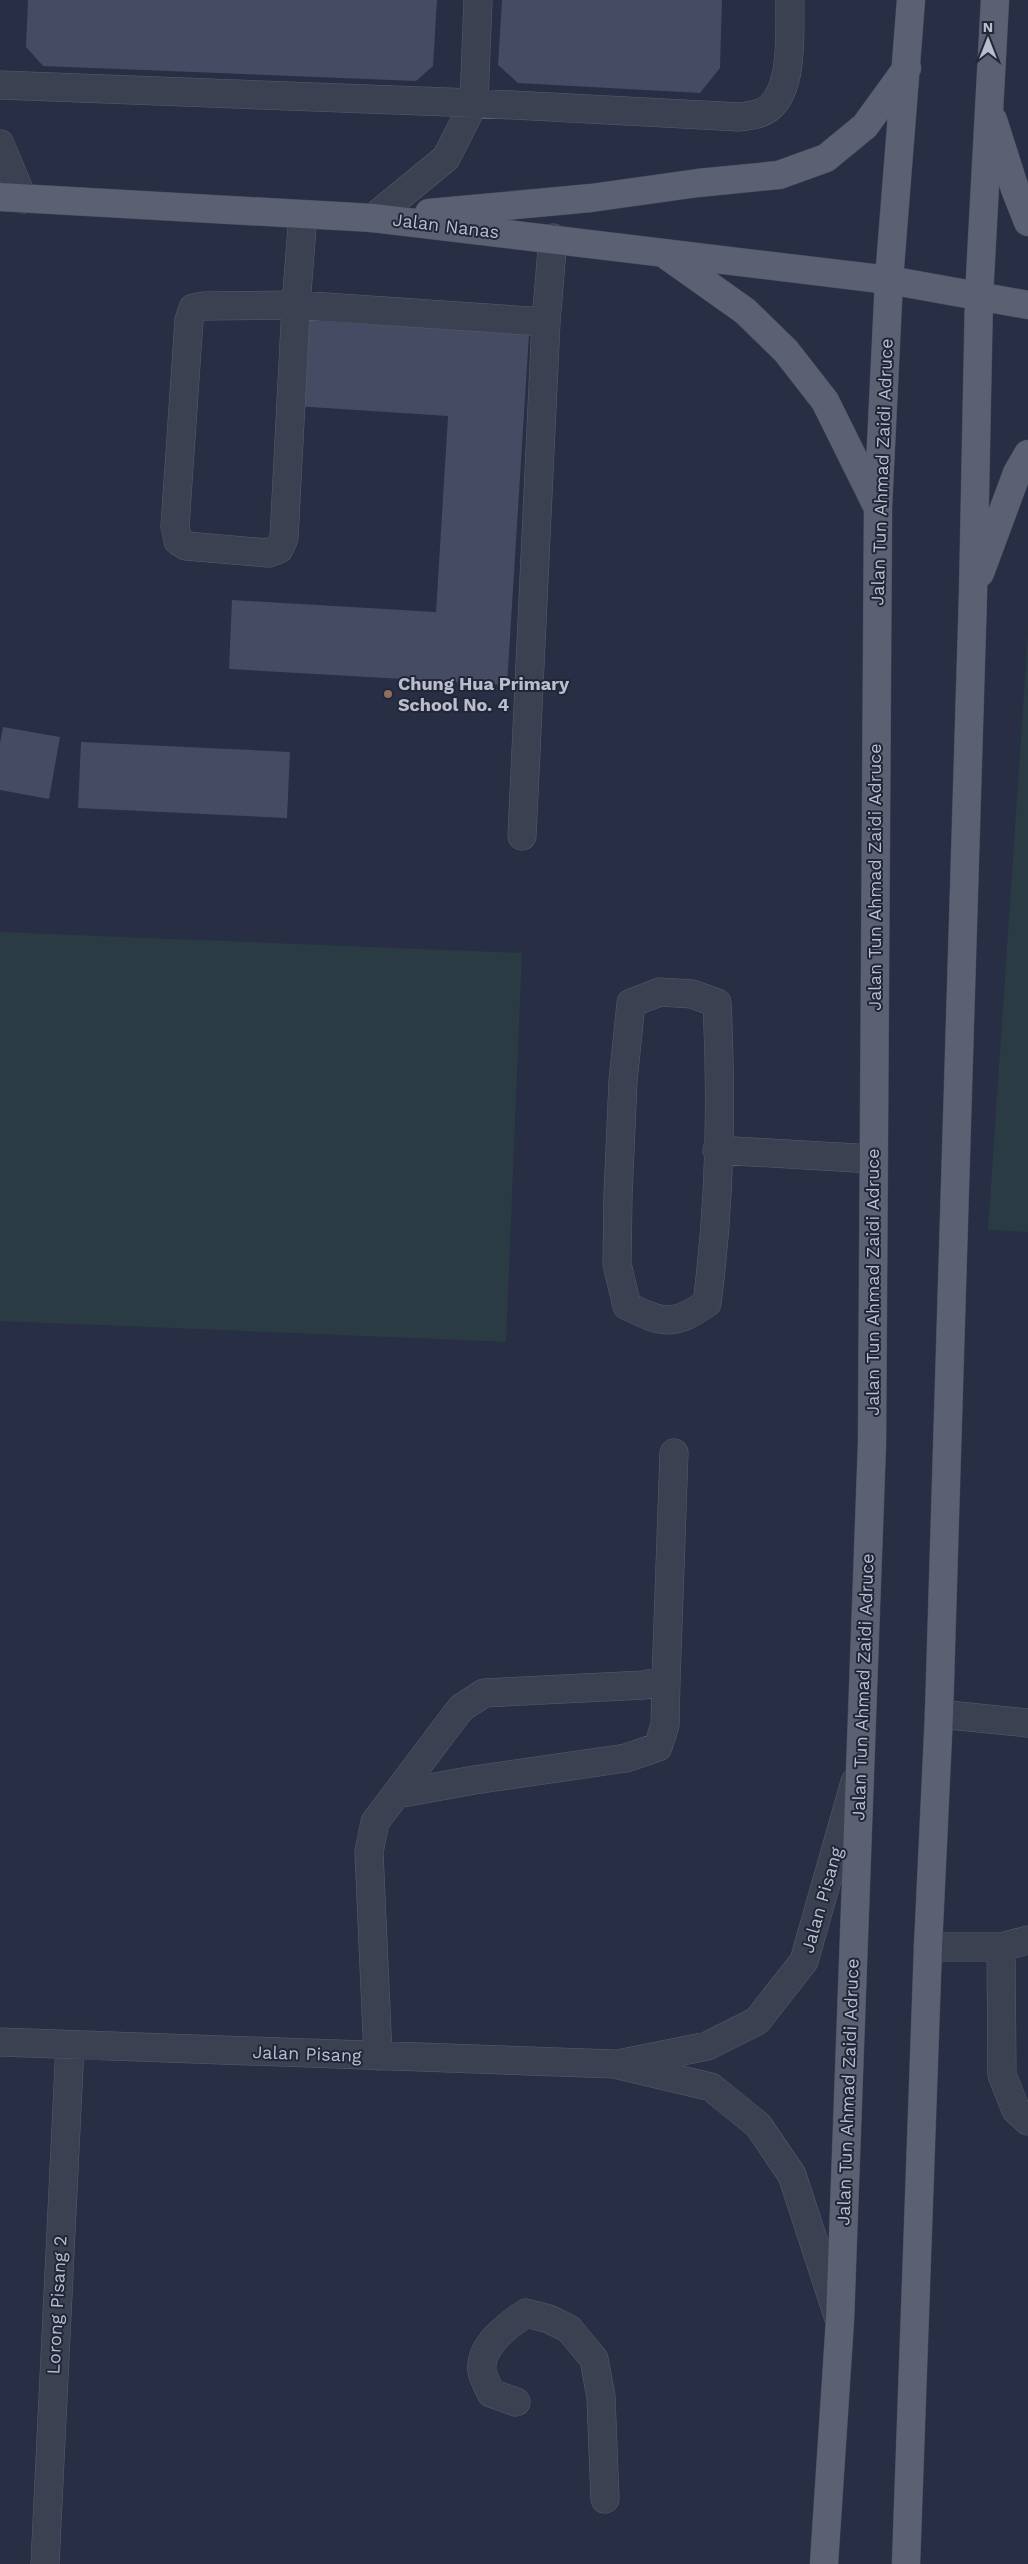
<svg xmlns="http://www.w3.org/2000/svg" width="1028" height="2564" font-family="'Work Sans',sans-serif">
<rect width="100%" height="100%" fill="#282e43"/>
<path fill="#2a3b43" d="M1028,633v599l-40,-2z
M0,932l522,21 -16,389 -506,-21z"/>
<path fill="#444b62" d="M28,0h409l-4,66 -17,15 -373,-15 -17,-19z
M502,0h220l-2,68 -20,25 -182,-10 -20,-18z
M299,320l230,14 -22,351 -278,-16 3,-69 204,12 12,-196 -154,-10z
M3,727l57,10 -11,62 -49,-9v-47z
M81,742l209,10 -3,66 -209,-10z"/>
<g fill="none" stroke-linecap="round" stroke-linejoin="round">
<g stroke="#585c6d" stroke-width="29">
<path id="minor" d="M0,85l474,18 266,14c7,-1 14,-2 20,-4 36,-13 29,-82 30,-113
M0,144l23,55
M303,215l-7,90 -12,233 -5,11 -11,4 -82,-7 -8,-5 -3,-15 14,-206 4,-12 11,-2 92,-1 250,17
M373,218l73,-60 28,-55 4,-103
M522,836l24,-514 7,-84
M660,992l32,2 25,9c5,100 3,201 -10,300 -34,24 -44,20 -80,3l-10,-42 1,-69 5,-114 8,-78z
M717,1150l156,9
M939,1714l89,9
M397,1794l77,-14 152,-22 32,-11 7,-22 1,-45
M928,1947h73l27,-7
M1001,1947l1,128 14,35 12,11
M0,2042l614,22 97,23 47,38 34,50 47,144
M378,2056l-9,-204 6,-30 86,-114 23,-15 160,-8 22,-5 8,-227
M623,2063l84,-17 50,-25 47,-60 51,-179
M516,2402l-25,-9c-3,-7 -8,-15 -9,-22 -3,-25 26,-46 44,-58l23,6 20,10 25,30 7,38 4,102
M45,2564l25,-519"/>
</g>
<g stroke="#464a5c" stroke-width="29">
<path id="major" d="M993,120l22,69 13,33
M0,197l373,21 516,62 139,25
M429,213l162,-15 107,-15 81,-8 47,-17 39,-32 42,-58
M666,255l79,56 41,40 39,50 52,105
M980,573l37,-100 11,-19
M824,2564l16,-244 32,-877 6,-936 11,-227 22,-280
M906,2564l22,-617 11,-233 34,-1120 6,-298 16,-296"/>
</g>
<use href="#minor" stroke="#3c4152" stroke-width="28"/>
<use href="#major" stroke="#5b6072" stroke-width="28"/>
</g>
<circle fill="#8d6e63" stroke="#212638" stroke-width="2" cx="388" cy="694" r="5"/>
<g text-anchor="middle" stroke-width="4" stroke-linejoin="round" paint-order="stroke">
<g font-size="18" fill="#babdcc" stroke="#212638">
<text transform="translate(446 226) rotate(7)" y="6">Jalan Nanas</text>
<text transform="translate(882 472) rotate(-88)" y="6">Jalan Tun Ahmad Zaidi Adruce</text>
<text transform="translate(875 877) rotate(-90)" y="6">Jalan Tun Ahmad Zaidi Adruce</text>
<text transform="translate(873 1282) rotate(-90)" y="6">Jalan Tun Ahmad Zaidi Adruce</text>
<text transform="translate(863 1687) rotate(-88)" y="6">Jalan Tun Ahmad Zaidi Adruce</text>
<text transform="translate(822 1900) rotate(-74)" y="6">Jalan Pisang</text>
<text transform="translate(307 2054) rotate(2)" y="6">Jalan Pisang</text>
<text transform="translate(848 2092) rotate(-88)" y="6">Jalan Tun Ahmad Zaidi Adruce</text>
<text transform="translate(57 2305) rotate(-87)" y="6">Lorong Pisang 2</text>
</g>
<g font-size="18" font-weight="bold" fill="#babdcc" stroke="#212638" text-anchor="start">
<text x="398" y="690">Chung Hua Primary<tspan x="398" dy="21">School No. 4</tspan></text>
</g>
</g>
<g transform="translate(988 40)" stroke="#212638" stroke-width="4" paint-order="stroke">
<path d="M0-4L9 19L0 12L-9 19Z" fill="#babdcc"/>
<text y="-8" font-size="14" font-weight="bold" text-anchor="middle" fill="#babdcc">N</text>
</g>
</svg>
